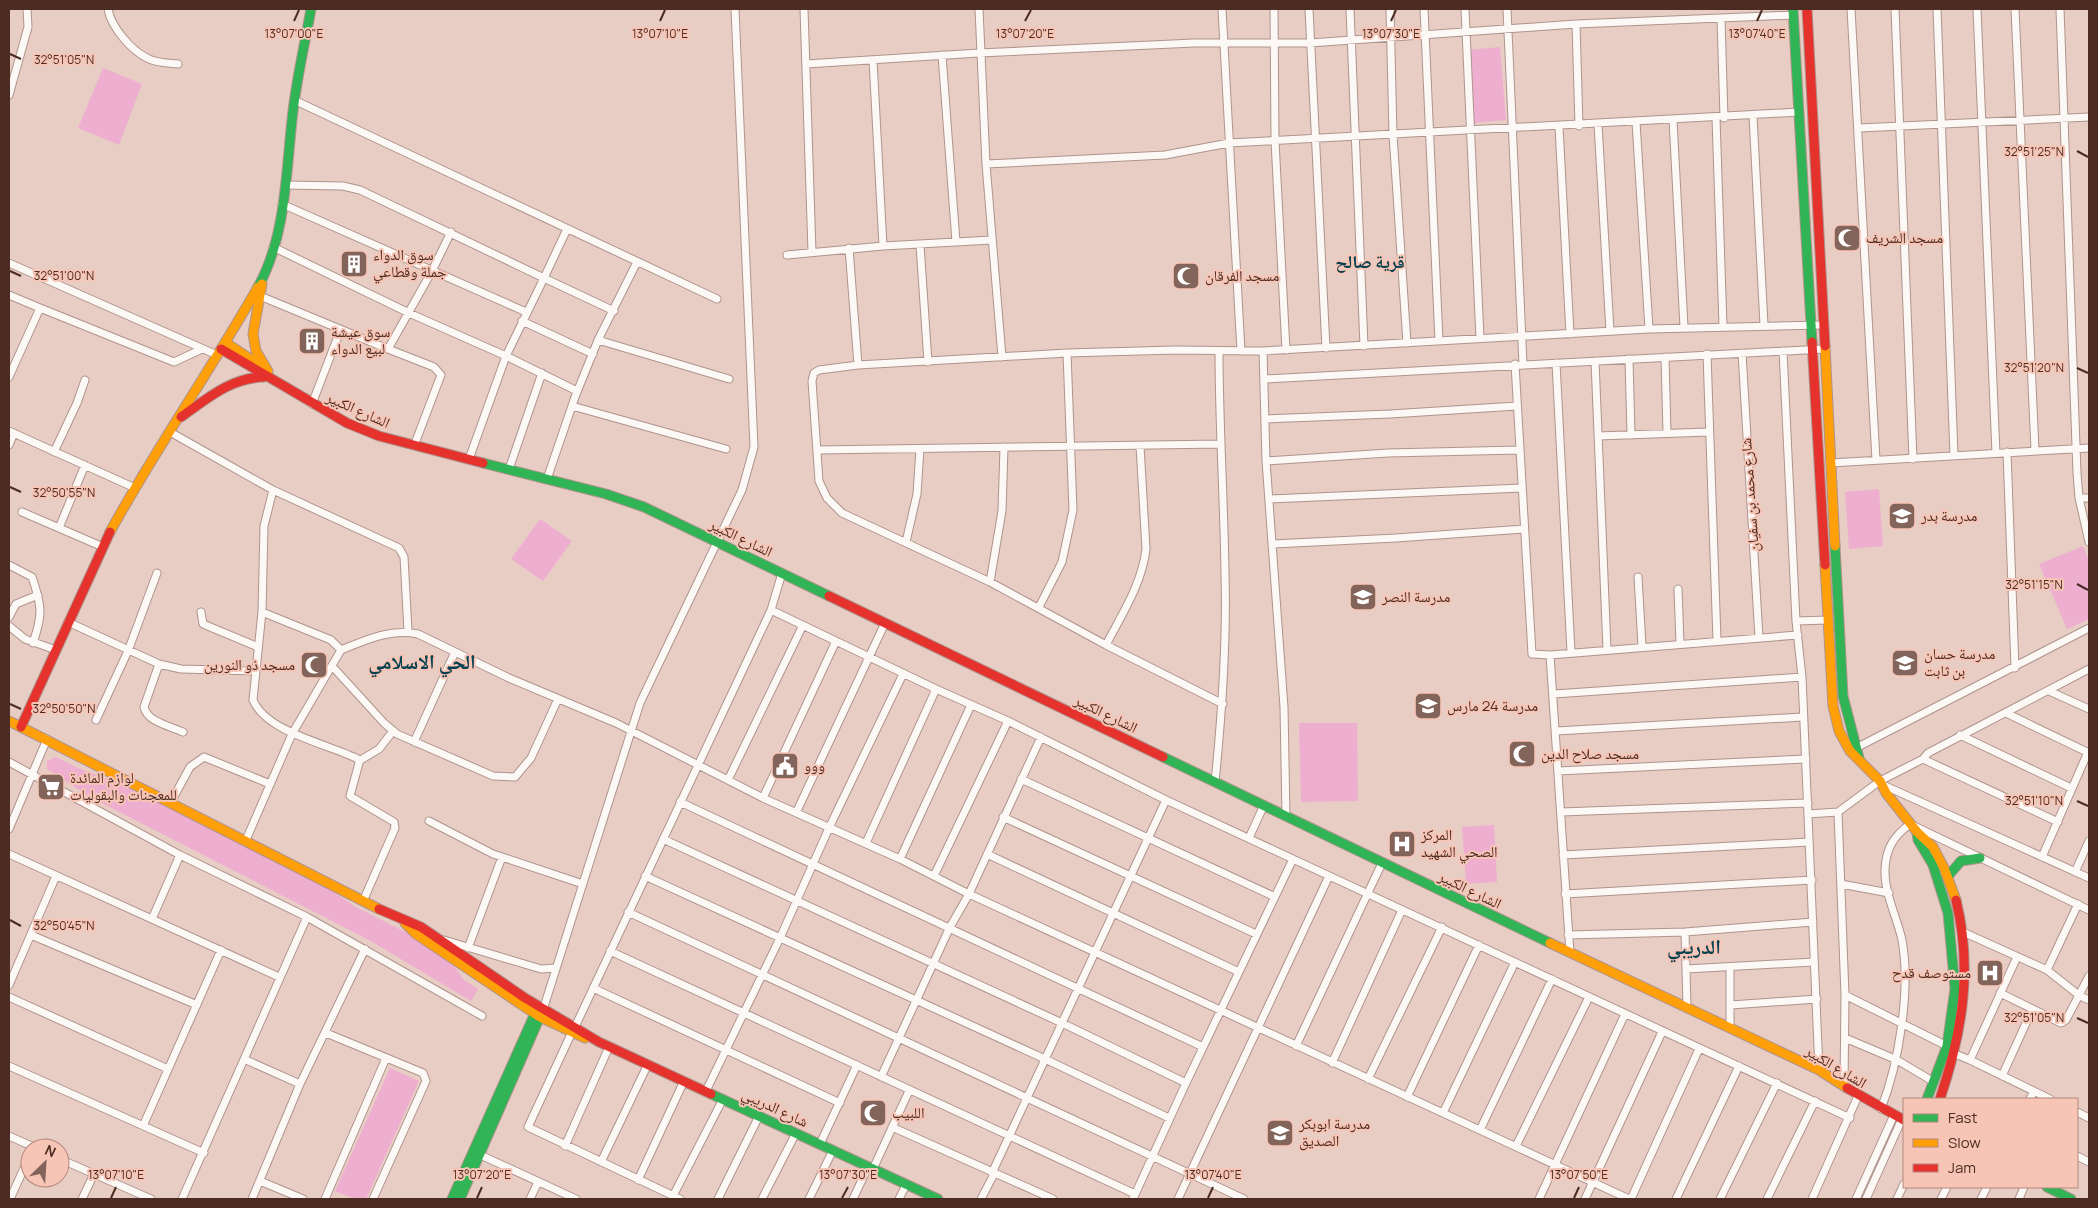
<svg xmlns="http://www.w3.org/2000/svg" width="2098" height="1208" font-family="Manrope,'Noto Naskh Arabic',sans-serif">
<rect width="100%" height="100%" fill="#e8cdc5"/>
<path fill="#edaecf" d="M1500,47l6,73 -32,3 -6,-73z
M103,68l39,16 -23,61 -41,-17z
M1879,489l4,57 -34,3 -4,-57z
M540,519l32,22 -29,40 -32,-22z
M2083,546l6,15v58l-22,10 -28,-65z
M1299,723h58l1,78 -57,1z
M56,757l22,11 39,14 211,106 26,18 55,28 45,32 10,14 14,9 -7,12 -102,-61 -279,-143 -43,-28v-8z
M1494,825l3,57 -31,2 -4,-57z
M390,1068l29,13 -53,118h-11l-20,-8z"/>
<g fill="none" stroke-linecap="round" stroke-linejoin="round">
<g stroke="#ae948c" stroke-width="9">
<path id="street" d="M108,9c3,18 23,41 39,49 8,5 21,5 31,6
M804,9l8,243
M979,9l7,155 16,193
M1222,9l19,342
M1274,9l1,132 11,209
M1309,9l17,339
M1350,9l14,337
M1390,9l3,126 14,208
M1424,9l15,332
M1465,9l15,329
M1507,9l16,355
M1851,9l25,451
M1895,9l18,450
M1937,9l17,446
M1977,9l19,444
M2015,9l20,441
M2060,9l17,464 2,25 10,44
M1721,19l3,99
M1576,24l3,102
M942,55l14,187
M873,60l10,186
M806,64l173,-11 215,-10h116l266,-19 218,-9
M9,95l19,-68 -1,-18
M294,100l423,199
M1753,116l11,209
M1716,118l7,208
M1673,120l11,207
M1636,122l13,207
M1598,124l12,207
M1559,127l11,207
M1859,128l230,-11
M986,164l179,-9 64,-12 570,-31
M282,204l244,108
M567,229l-23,49 70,33
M920,245l8,117
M273,247l136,66 97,43 38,-78 -184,-88 -17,-4 -58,-1
M849,248l9,117
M787,255l96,-9 109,-6
M9,263l208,92
M9,295l31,13 -31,69
M260,296l128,53 44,-78 19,-39
M40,308l134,54 28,-13
M522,321l71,33
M598,340l131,39
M388,349l46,18 7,8 -27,71
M1263,351l3,110 18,246 2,109
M1783,351l13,270 6,56 17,393
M1742,353l17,285
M1707,354l10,286
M1665,357l2,76
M1629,359l2,76
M1595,361l12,288
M1556,363l15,289
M1515,364l17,290 18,1 248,-20
M1265,379l559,-30
M312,404l28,-73
M572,406l154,43
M1265,419l125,-5 127,-8
M9,431l126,57
M170,432l103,58 126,58 5,9 4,74
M1598,436l110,-4
M9,445l5,-12
M817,450l403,-6
M54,452l23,-49 8,-23
M2007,452l8,216
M469,459l37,-103 71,35
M1266,461l122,-8 131,-3
M1830,463l259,-15
M85,465l-26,63 44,19
M509,469l33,-96
M547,479l28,-82 23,-57 39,-78
M273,490l-9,36 -2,86 -9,88c14,33 76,44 105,59l1,4 -9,33 44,26 1,6 -31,71
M2079,498h10
M1269,499l252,-11
M22,512l37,16
M906,542l11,-48 3,-45
M1273,544l123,-6 128,-9
M9,565l23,12c10,29 11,37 1,66
M1638,577l4,69
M990,582l12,-71 2,-64
M1678,589l2,55
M1039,607l23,-45 11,-52 -6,-157
M771,610l11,-37
M201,612l2,12 55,23
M262,612l69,28 10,10
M9,617l7,-13 22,-9
M1796,621l32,-1
M68,622l91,42 22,5 74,2
M9,626l16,13 31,11
M1106,645c16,-31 36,-61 40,-96l-6,-103
M1550,655l20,298
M159,664l-15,43c3,15 26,19 39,25
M332,666l52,57 13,11 96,42 22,1 16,-19 27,-59
M2049,691l40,18
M1554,694l248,-17
M1223,704l-117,-59 -116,-63 -148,-69 -15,-15 -8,-17 -7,-100 2,-8 5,-3 39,-5 209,-12 109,-3 87,1 386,-22 174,-4
M2006,713l83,40
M96,720l32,-69 29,-78
M1556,731l247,-14
M1960,735l111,53
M414,742l41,-90
M1854,749l235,-121
M1923,759l135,63
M359,761l20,-12 14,-18
M9,762l171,93 127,62 175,99
M1558,771l248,-12
M1021,779l252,117
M728,780l75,-155
M1215,782c7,-69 12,-138 10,-208 -1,-75 -6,-149 -6,-223
M1881,784l208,94
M763,798l73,-157
M171,802l19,-35 14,-10 66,27
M680,802l523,245
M1561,812l247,-9
M796,813l89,-190
M1808,814l30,-2
M1003,817l253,117
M429,821l64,33 90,30
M9,829l38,-90
M1249,838l15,-33
M663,839l399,184 124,60
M246,840l46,-106 49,-84c24,-10 51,-22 77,-16l91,44 107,45 147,75 137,61 69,35 660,305
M866,843l70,-154
M9,854l270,123
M987,854l252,118
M1563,855l246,-13
M2042,857l46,-105
M900,859l71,-154
M2075,872l14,-31
M645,876l402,184 122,58
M934,876l74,-155
M1841,884l48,9
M1565,894l247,-14
M628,912l616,287
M152,919l28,-64
M1685,932l2,75
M1963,932l84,38 33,26 9,4
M31,935l166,70
M1568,935l117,-3 128,-10
M444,940l97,29 15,-1
M468,948l34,-91
M610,951l525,243
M1730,967v60
M1686,969l128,-7
M2047,970l31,-66
M9,985l47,-109
M593,988l247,115
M2000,993l61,30 5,-3 23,-44
M1845,995l102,51
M9,997l159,72
M1731,1005l86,-6
M543,1010l97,-307 102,-213 12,-43 -19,-438
M575,1027l196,-417 165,79 72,32 158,79 684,318
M572,1032l-44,95 152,72
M326,1033l97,40 3,8 -53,118
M1845,1038l52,22 37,22
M1296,1046l86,-183
M1955,1054l15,6 47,-103
M244,1059l56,25
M1970,1060l80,39
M1332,1063l70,-153
M9,1066l195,87
M2002,1076l30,-66
M881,1077l69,-150 19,-33 72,-157
M1368,1079l74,-152
M1844,1087l1,-92 -7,-183 42,-31 43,-22 5,-6 161,-84
M706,1091l74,-153 49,-110 74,-154
M1407,1097l72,-152
M2030,1099l4,-8
M1881,1109c18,-46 30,-120 21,-169 -5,-23 -18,-47 -17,-71 1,-21 9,-33 25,-45l179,86
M2077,1112l12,6
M1443,1113l72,-151
M143,1126l78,-176
M892,1127l161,72
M1480,1130l72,-151
M9,1136l27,12
M820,1144l37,-79
M565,1146l44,-99
M1516,1146l73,-149
M476,1153l100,46
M2077,1156l12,6
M60,1159l91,40
M601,1162l47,-98
M873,1169l36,-78
M992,1173l174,-373
M638,1180l46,-99
M260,1181l43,18
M673,1196l50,-97
M10,1199l20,-44
M82,1199l12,-25
M182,1199l125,-282
M252,1199l48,-115 65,-135
M325,1199l61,-141
M530,1199l8,-17
M718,1199l41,-83
M762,1199l34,-66
M809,1199l24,-49
M853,1199l15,-32
M899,1199l7,-14
M981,1199l13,-25
M1133,1199l53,-116 107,-224
M1178,1199l151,-323
M1539,1199l86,-185
M1585,1199l77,-167
M1631,1199l68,-150
M1676,1199l63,-133
M1720,1199l57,-116
M1767,1199l48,-98
M1812,1199l46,-103
M1856,1199l38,-84
M1866,1199l36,-80
M1897,1199l7,-15
M1941,1199l6,-12
M1981,1199l6,-12
M2019,1199l5,-12"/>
</g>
<g stroke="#ae948c" stroke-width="11">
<path id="fast" d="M1793,9l19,333
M258,287c29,-52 28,-119 35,-176 4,-34 12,-68 18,-102
M483,463l123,31 38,13 185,89
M1835,546l8,150 16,62
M1163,757l387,186
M1917,832l1,8 15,25 15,48 7,76 -8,57 -20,53
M1948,876l13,-15 19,-3
M711,1094l227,105
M2047,1187l24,12
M452,1199l85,-190
M460,1199l82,-187"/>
</g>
<g stroke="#ae948c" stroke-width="11">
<path id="slow" d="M262,284l-9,50 3,17 12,20
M225,342l40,27
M1825,346l10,200
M110,532c46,-84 101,-162 148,-245
M1825,565l8,141 6,25 11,20 30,30 6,12 31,39 16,15 11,21 12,32
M9,721l370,188
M405,923l11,11 124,83 45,21
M1550,943l269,127 28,18"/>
</g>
<g stroke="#ae948c" stroke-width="11">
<path id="jam" d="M1807,9l18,337
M1812,342l13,223
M221,349l126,74 32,13 104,27
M181,417c27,-19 49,-39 83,-40
M829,596l334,161
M21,727l89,-195
M379,909l42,18 104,71 74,44 112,52
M1847,1088l57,32
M1940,1099c22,-66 33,-130 16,-199"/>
</g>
<use href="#street" stroke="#fcf8f6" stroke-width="7"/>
<use href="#fast" stroke="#30b455" stroke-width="9"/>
<use href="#slow" stroke="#ff9f0a" stroke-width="9"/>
<use href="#jam" stroke="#e5322d" stroke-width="9"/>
</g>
<path fill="none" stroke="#4c2c22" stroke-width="2" d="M294,21l5,-11M660,21l5,-11M1025,21l6,-11M1391,21l5,-11M1757,21l5,-11M10,54l11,5M2077,151l11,6M10,271l11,5M2077,368l11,5M10,487l11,5M2077,584l11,6M10,704l11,5M2077,801l11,5M10,920l11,6M2077,1018l11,5M111,1198l5,-11M477,1198l5,-11M842,1198l6,-11M1208,1198l5,-11M1574,1198l5,-11"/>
<defs>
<g id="mosque-square" transform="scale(1.4375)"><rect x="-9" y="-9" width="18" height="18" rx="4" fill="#83645b" stroke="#f7c5b6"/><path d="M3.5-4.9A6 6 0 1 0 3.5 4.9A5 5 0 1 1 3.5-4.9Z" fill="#fff"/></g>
<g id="building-square" transform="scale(1.4375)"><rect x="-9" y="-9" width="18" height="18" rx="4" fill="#83645b" stroke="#f7c5b6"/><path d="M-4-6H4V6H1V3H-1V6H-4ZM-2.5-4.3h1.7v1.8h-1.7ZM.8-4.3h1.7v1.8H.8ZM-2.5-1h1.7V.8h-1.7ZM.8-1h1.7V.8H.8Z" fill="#fff"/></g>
<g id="school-square" transform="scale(1.4375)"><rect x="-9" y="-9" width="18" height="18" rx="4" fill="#83645b" stroke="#f7c5b6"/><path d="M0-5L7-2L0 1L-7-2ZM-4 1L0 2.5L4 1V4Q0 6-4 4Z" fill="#fff"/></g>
<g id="civic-square" transform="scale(1.4375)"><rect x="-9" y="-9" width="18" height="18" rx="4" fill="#83645b" stroke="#f7c5b6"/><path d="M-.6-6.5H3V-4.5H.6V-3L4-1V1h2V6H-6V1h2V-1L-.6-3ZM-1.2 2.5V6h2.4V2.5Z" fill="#fff"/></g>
<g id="supermarket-square" transform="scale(1.4375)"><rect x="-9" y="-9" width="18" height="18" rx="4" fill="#83645b" stroke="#f7c5b6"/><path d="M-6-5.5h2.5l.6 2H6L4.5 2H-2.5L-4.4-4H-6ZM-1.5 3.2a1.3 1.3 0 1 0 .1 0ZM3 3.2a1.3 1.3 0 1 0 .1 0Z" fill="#fff"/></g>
<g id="hospital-square" transform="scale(1.4375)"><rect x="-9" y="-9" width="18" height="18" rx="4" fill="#83645b" stroke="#f7c5b6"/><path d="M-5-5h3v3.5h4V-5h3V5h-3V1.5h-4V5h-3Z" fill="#fff"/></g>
</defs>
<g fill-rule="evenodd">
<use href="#mosque-square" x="1847" y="238"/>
<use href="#building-square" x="354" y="264"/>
<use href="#mosque-square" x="1186" y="276"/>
<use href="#building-square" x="312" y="341"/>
<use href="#school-square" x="1902" y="516"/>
<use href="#school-square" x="1363" y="597"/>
<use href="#school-square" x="1905" y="663"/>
<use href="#mosque-square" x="314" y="665"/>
<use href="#school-square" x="1428" y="706"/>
<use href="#mosque-square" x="1522" y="754"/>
<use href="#civic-square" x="785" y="766"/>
<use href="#supermarket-square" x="51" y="787"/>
<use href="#hospital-square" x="1402" y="844"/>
<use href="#hospital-square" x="1990" y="973"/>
<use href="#mosque-square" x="873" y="1113"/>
<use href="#school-square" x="1280" y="1133"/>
</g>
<g text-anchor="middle" stroke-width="4" stroke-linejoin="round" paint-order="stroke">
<g font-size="15" fill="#4c2c22" stroke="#f7c5b6" text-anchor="start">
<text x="1866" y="243">مسجد الشريف</text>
<text x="373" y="260">سوق الدواء<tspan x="373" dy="17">جملة وقطاعي</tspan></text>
<text x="1205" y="281">مسجد الفرقان</text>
<text x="331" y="337">سوق عيشة<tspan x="331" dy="17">لبيع الدواء</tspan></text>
<text x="1921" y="521">مدرسة بدر</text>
<text x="1382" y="602">مدرسة النصر</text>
<text x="1924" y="659">مدرسة حسان<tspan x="1924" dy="17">بن ثابت</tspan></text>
<text x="295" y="670" text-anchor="end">مسجد ذو النورين</text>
<text x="1447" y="711">مدرسة 24 مارس</text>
<text x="1541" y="759">مسجد صلاح الدين</text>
<text x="804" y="771">ووو</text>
<text x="70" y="783">لوازم المائدة<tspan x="70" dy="17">للمعجنات والبقوليات</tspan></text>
<text x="1421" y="840">المركز<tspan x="1421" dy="17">الصحي الشهيد</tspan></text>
<text x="1971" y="978" text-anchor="end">مستوصف قدح</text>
<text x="892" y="1118">اللبيب</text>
<text x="1299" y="1129">مدرسة ابوبكر<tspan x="1299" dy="17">الصديق</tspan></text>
</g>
<g font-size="15" fill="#4c2c22" stroke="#f7c5b6">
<text transform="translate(358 410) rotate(24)" y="5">الشارع الكبير</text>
<text transform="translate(1750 495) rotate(-94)" y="5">شارع محمد بن سفيان</text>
<text transform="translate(741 538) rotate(26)" y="5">الشارع الكبير</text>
<text transform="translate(1106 714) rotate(26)" y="5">الشارع الكبير</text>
<text transform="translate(1470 890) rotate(26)" y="5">الشارع الكبير</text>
<text transform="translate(1836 1067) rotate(31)" y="5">الشارع الكبير</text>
<text transform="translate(775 1108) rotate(25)" y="5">شارع الدريبي</text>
</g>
<g font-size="18" font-weight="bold" fill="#05414f" stroke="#f7c5b6">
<text x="1370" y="268">قرية صالح</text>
</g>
<g font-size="20" font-weight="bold" fill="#05414f" stroke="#f7c5b6">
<text x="422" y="669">الحي الاسلامي</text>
<text x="1694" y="954">الدريبي</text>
</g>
</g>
<g font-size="12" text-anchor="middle" fill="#4c2c22" stroke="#f7c5b6" stroke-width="4" stroke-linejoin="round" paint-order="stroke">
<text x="294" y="38">13°07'00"E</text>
<text x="660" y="38">13°07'10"E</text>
<text x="1025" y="38">13°07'20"E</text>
<text x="1391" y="38">13°07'30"E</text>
<text x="1757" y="38">13°07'40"E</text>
<text x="64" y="64">32°51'05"N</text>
<text x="2034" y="156">32°51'25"N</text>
<text x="64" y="280">32°51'00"N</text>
<text x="2034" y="372">32°51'20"N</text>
<text x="64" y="497">32°50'55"N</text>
<text x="2034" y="589">32°51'15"N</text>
<text x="64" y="713">32°50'50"N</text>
<text x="2034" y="805">32°51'10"N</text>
<text x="64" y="930">32°50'45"N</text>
<text x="2034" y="1022">32°51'05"N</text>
<text x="116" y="1179">13°07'10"E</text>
<text x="482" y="1179">13°07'20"E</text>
<text x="848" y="1179">13°07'30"E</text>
<text x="1213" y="1179">13°07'40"E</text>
<text x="1579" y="1179">13°07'50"E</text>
</g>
<rect width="2098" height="1208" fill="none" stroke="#4c2c22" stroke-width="20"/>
<rect x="1903" y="1098" width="175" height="90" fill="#f7c5b6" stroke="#b3887b"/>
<rect x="1913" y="1114" width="25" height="8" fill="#30b455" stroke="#b3887b"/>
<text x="1948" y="1123" font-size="15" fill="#4c2c22">Fast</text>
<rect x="1913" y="1139" width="25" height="8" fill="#ff9f0a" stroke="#b3887b"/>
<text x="1948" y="1148" font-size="15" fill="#4c2c22">Slow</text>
<rect x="1913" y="1164" width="25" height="8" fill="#e5322d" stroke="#b3887b"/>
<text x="1948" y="1173" font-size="15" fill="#4c2c22">Jam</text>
<g transform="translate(45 1163) rotate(25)"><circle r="24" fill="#f7c5b6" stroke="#b3887b"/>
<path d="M0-4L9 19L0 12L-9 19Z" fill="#83645b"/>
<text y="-8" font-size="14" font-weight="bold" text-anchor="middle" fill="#4c2c22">N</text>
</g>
</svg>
